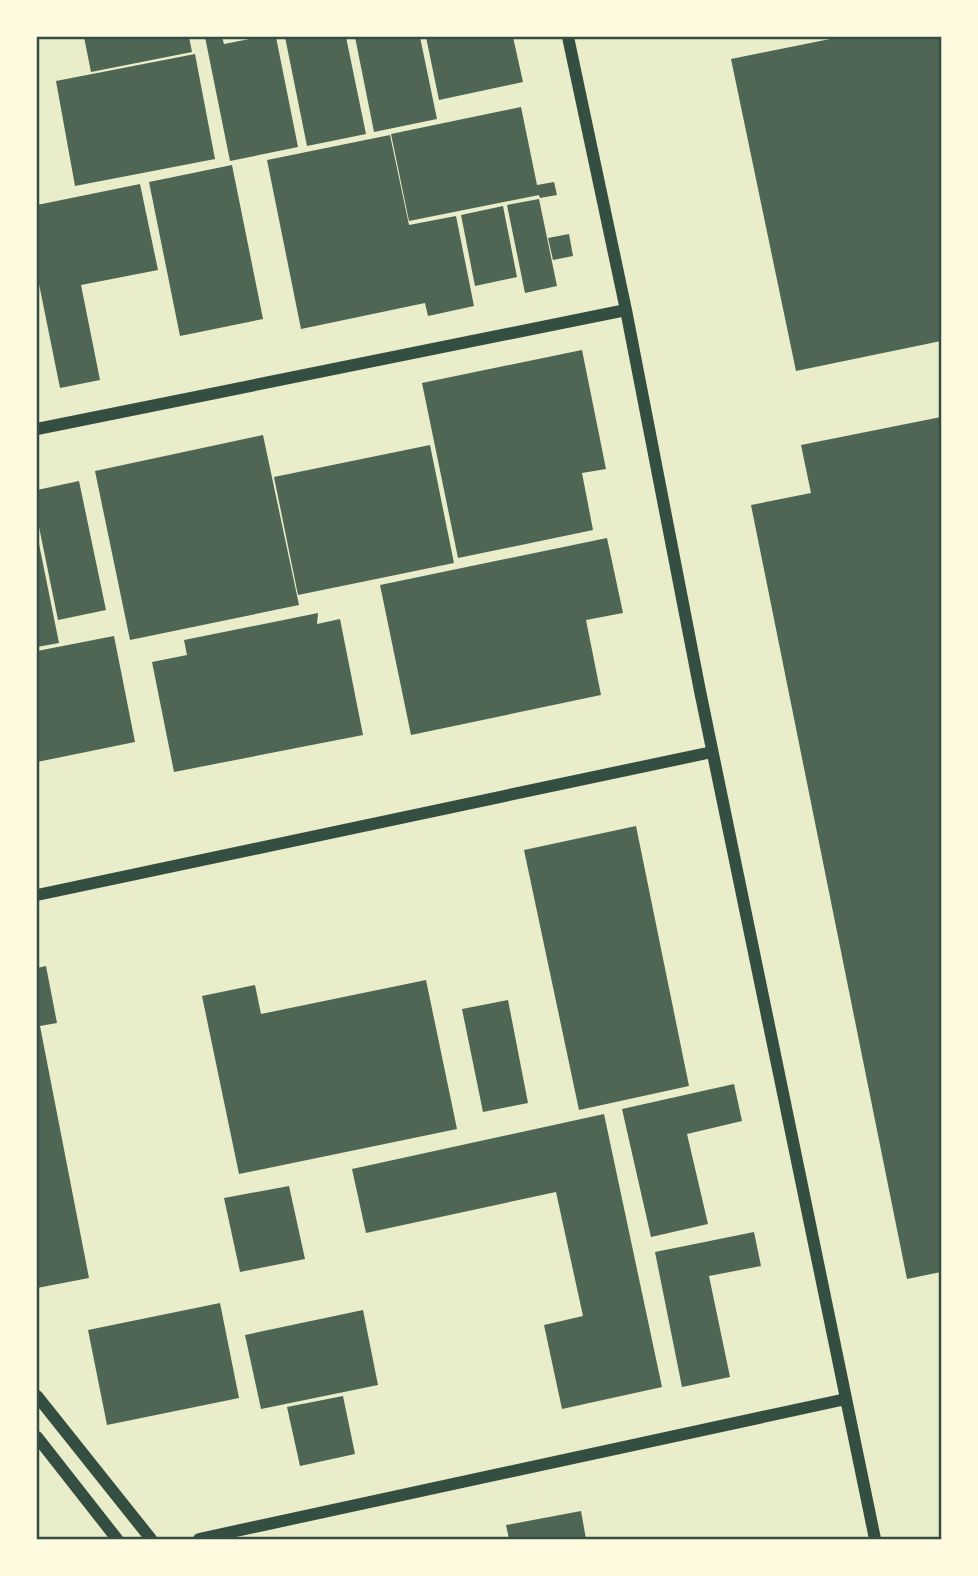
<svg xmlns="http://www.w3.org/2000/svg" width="978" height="1576" font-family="'Nunito Sans',sans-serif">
<rect width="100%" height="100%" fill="#e9edc9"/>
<path fill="#4f6655" d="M84,37h105l3,15 -101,20z
M205,37h17l2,7 36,-7h16l22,110 -68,14z
M285,37h61l20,97 -59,12z
M355,37h65l17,82 -63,13z
M426,37h87l10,45 -84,18z
M840,37h101v304l-145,30 -65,-312z
M195,54l20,105 -140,27 -19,-105z
M521,107l16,78 17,-3 3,13 -17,3 -1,-3 -130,26 -18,-87z
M390,135l19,90 47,-9 18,90 -46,10 -3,-13 -124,26 -34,-169z
M232,165l31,154 -83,17 -31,-154z
M140,184l18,86 -77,15 19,95 -40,8 -23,-114v-69z
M539,199l18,87 -32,7 -18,-88z
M503,206l14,71 -42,9 -14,-71z
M569,234l4,22 -20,4 -5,-22z
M582,350l24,119 -24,4 11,57 -135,28 -36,-175z
M941,417v855l-34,7 -156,-774 60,-12 -10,-48z
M263,435l36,170 -169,35 -35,-169z
M430,445l24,118 -156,32 -24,-118z
M79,481l27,129 -48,10 -21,-103v-27z
M607,538l16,75 -37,7 15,75 -190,40 -31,-150z
M37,539h1l21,104 -22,4z
M318,613l-1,11 23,-5 23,116 -189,37 -22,-110 35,-7 -3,-15z
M114,636l21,106 -98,20v-111z
M636,826l53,260 -110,24 -55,-260z
M46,966l11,57 -17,3 49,252 -52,10v-320z
M426,980l31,149 -218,45 -37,-178 53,-11 6,29z
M508,1000l20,103 -45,9 -21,-103z
M734,1084l8,37 -55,13 21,90 -57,13 -29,-128z
M604,1114l58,273 -100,22 -18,-84 39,-9 -27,-124 -190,41 -14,-64z
M289,1186l16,73 -65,13 -16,-74z
M754,1232l7,34 -52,10 21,101 -48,10 -27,-135z
M220,1303l19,95 -132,27 -19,-95z
M363,1310l15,75 -117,24 -16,-74z
M343,1396l12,58 -55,12 -13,-59z
M581,1511l5,28h-77l-3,-14z"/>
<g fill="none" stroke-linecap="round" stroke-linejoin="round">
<path stroke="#344e41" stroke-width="12" d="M568,37l58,273 74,381 175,848
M37,429l589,-119
M37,895l675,-143
M37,1396l114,143
M37,1437l80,102
M199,1539l647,-140"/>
</g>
<rect width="978" height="1576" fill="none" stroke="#fefae0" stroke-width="77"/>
<rect x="38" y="38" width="902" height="1500" fill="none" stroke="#344e41" stroke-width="2.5"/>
</svg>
